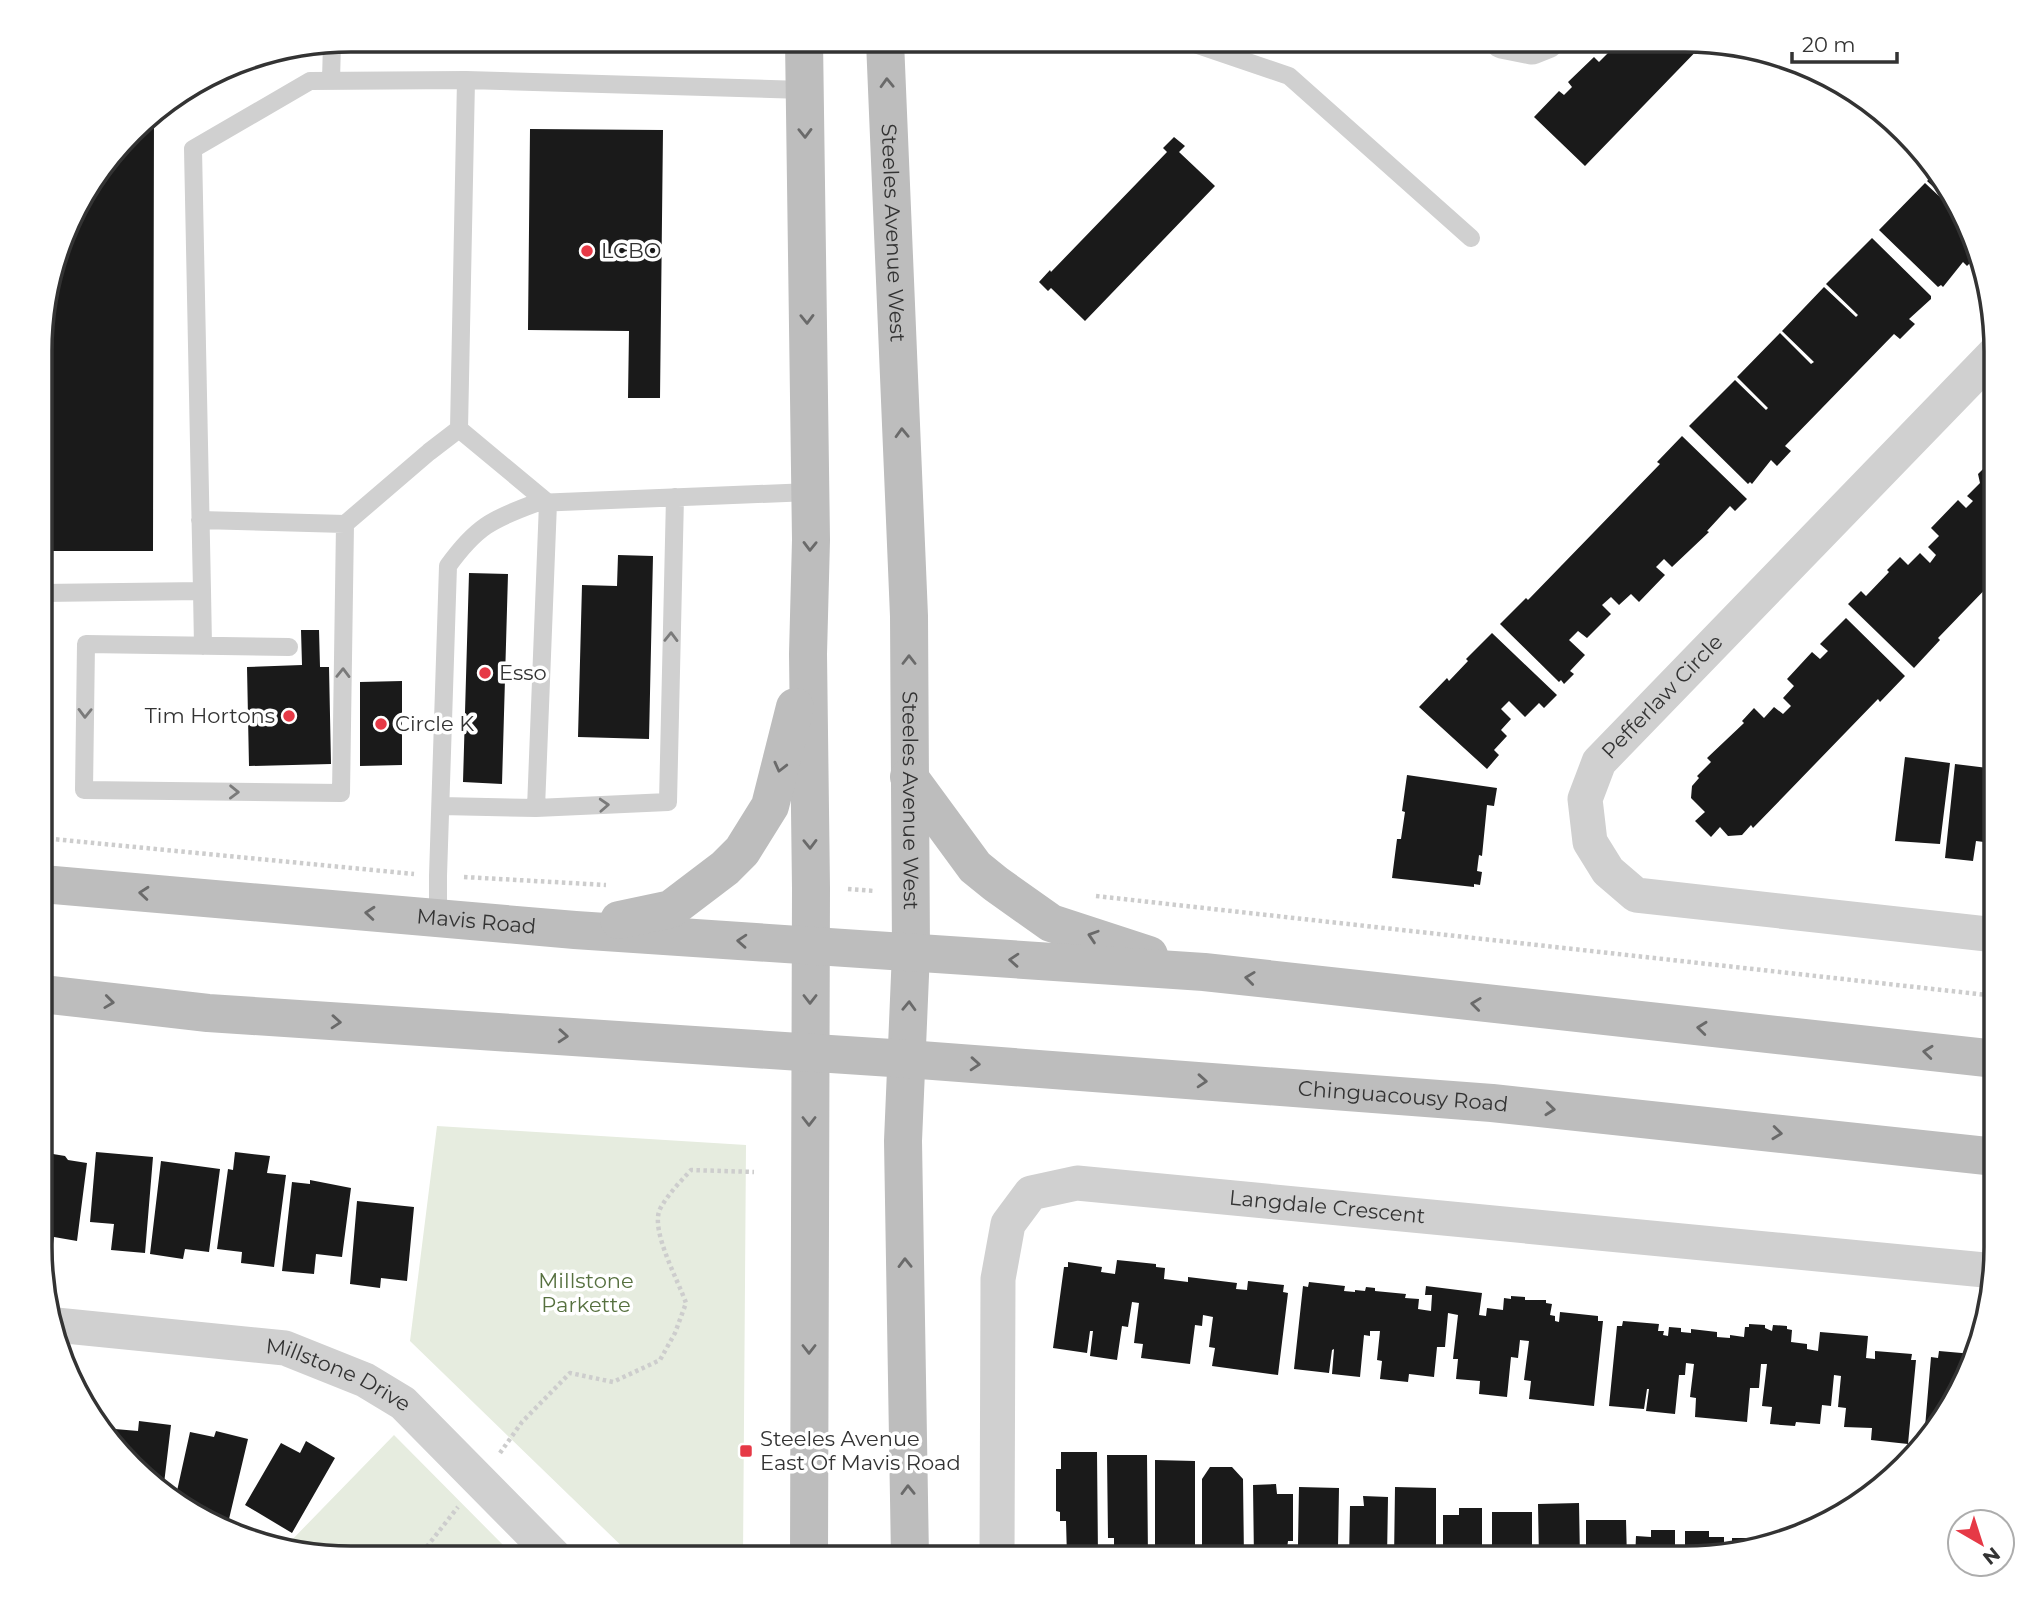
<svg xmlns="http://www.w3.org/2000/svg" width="2037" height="1599" font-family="Montserrat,sans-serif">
<rect width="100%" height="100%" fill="#fff"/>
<path fill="#e6ecdf" d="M437,1126l309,19 -3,413h-109l-224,-217z
M394,1435l122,123h-185l-46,-11z"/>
<path fill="#1a1a1a" d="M1620,41h86l-121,125 -51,-49 25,-26 5,4 8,-8 -4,-5 26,-25 5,5z
M154,113l-1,438h-111l1,-241 39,-114 65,-79z
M530,129l133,1 -3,268h-32l1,-67 -101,-1z
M1174,137l11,9 -6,6 36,34 -130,135 -34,-33 -3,3 -9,-9 11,-12 1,2 116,-120 -4,-4z
M1934,174l31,40 10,44 -8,8 -4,-4 -20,25 -2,-2 -3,2 -59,-57 46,-47 32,30 2,-2 -32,-30z
M1872,238l59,58v3l-22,20 6,5 -15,15 -6,-5 -109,112 6,5 -14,15 -6,-6 -19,24 -2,-2 -2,2 -59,-58 46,-46 31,30 2,-2 -31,-31 43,-44 31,31 3,-2 -32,-31 42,-44 32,30 2,-2 -32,-31z
M1682,436l65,63 -12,12 -5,-5 -23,25 2,1 -37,35 -8,-8 -8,8 9,8 -26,27 -8,-8 -12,11 -8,-8 -9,8 9,9 -24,24 -9,-7 -9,9 16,15 -15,16 4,3 -10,10 -3,-4 -2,2 -59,-58 26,-26 2,2 132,-136 -3,-2z
M1987,465l10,1v111l-59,61 2,2 -26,28 -66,-64 13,-13 5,5 23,-24 -2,-2 13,-13 8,8 12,-12 10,10 6,-8 -8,-8 11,-11 -8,-8 27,-28 8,8 7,-7 -6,-5 13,-13 -2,-9z
M618,555l35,1 -4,183 -71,-2 4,-152 35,1z
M469,573l39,1 -6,210 -39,-2z
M1846,618l59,58 -25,26 -2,-3 -125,129 -2,-3 -9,10 -14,1 -8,-9 -9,10 -16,-16 10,-9 -14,-14 1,-12 7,-8 -2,-2 14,-14 -4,-4 37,-35 -2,-2 12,-13 10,10 10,-11 9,7 8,-8 -8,-8 11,-12 -7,-7 25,-27 8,7 8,-8 -8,-7z
M301,630h18l1,37h9l2,97 -82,2 -2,-99 55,-2z
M1492,633l65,62 -13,13 -5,-5 -14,14 -16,-16 -8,8 10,10 -10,11 6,6 -13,14 5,5 -12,14 -68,-62 28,-29 2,3 19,-20 -2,-2z
M402,681v84l-42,1v-84z
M1905,757l45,6 -10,81 -45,-3z
M1955,764l41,5v40l-4,34 -16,-2 -3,20 -28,-3z
M1407,775l90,13 -3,18 -7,-1 -5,51 -3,-1 -2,16 5,1 -2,13 -6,-1v3l-82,-9 5,-39h4l4,-27 -3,-1z
M96,1152l57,5 -8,96 -34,-3 3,-26 -24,-2z
M235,1152l35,4 -3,17 19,2 -12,92 -33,-4 1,-11 -25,-3 11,-80 5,1z
M53,1154l12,2 3,4 19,3 -10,78 -23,-4 -1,7 -12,-2v-85l8,1z
M161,1161l59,8 -11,83 -24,-3 -2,10 -33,-5z
M310,1180l41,8 -9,69 -26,-3 -2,20 -32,-3 10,-89 18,2z
M357,1201l57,6 -7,74 -26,-3 -1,10 -30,-4z
M1117,1260l39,4v3l9,1 -1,11 24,3v-5l49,6 -1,6 11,1 1,-9 36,4 -1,7 5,1 -10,82 -66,-9 3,-18 -6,-1 4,-30 -10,-2 -1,11 -7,-1 -5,39 -49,-6 2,-14 -9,-1 5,-40 -7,-1 -4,25 -6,-1 -5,34 -27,-4 3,-25h-3l-3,22 -34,-5 11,-81h4v-5l34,5 -1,5 14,2z
M1309,1282l36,4 -1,5 11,1v-2l10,1 1,-4 9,1v3l31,3 -1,4 14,1 -1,10 13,2 1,-16h-7l1,-9 56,7 -3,22 7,1 1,-8 16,2 1,-12 7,1v-3l14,1v3h21v3l6,1 -2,11 5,1v5l4,1 1,-10 38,4v5h5l-9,85 -65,-7 2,-18 -7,-1 5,-39 -9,-1 -2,18 -7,-1 -4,40 -28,-3 1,-13 -24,-2 2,-20h-5l5,-44 -10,-2 -3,34h-8l-3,30 -25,-3 -1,8 -28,-3 2,-18 -5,-1 3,-29h-10v5l-6,-1 -4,42 -28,-3 2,-25 -2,1 -3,23 -35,-4 9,-83 5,1z
M1623,1321l36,3 -1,7h6l-1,4 5,1 1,-9 12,1v4l10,1v-4l26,3v5l13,1v-3l14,2 1,-10h4v-3l16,1v3l7,3 1,-6 14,1v3l5,1 -1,12 16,2v5l11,2 2,-19 48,4 -2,22 9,1v-8l37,3 -1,6h5l-8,84 -37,-4 1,-12 -28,-1 2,-19 -8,-1 3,-31 -7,-1 -3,31 -9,-1 -2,19 -24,-2 -1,4 -25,-2 2,-17 -10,-1 5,-42h-6l-2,24h-9l-3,34 -52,-5 1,-19 -6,-1 4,-33 -8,-1 -1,12h-6l-4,39 -29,-3 3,-22h-2l-3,20 -35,-3 8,-80h5z
M1939,1351l34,3 1,7 -1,6 -45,72h-4l7,-82 7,1z
M139,1421l32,4 -8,67 -17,-11 -33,-42 2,-10 23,2z
M216,1431l32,8 -19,80 -18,-5 -6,4 -30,-18 15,-68 24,5z
M306,1441l29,17 -43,75 -47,-28 36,-62 19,10z
M1061,1452h36l1,105h-31l-1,-36h-6v-9l-4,-1v-42h5z
M1107,1455h40l1,103h-34v-20h-6z
M1155,1460l40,1v84h-11v14l-29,-1z
M1210,1467h22l11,12 1,80h-34v-8h-8v-72z
M1276,1484l1,10h16v47h-5l-1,8 -9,1v9h-24l-1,-74z
M1299,1487l40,1 -1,59h-19v12h-19l1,-14h-3z
M1395,1487l41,1v71h-42z
M1363,1496l25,1 -1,62h-38l1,-53h14z
M1579,1503l1,56h-41l-1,-55z
M1459,1508h23v51h-39v-44h16z
M1492,1512h40v47h-40z
M1586,1520h40l1,39h-41z
M1651,1530h24v29h-40l1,-23 15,1z
M1685,1531h24v6h15v14l-39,8z
M1732,1538h41v3l-41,8z"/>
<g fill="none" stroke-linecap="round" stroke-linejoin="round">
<path stroke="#cdcdcd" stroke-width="4.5" stroke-dasharray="3.5 3.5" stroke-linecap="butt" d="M42,838l372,36
M464,877l142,8
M848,889l26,2
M1096,896l900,100
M500,1453l22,-31 48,-49 43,9 47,-22 15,-27 11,-30c-8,-23 -36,-73 -26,-94 8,-15 20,-27 31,-39l63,2
M418,1558l40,-51"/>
<path stroke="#d0d0d0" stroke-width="18" d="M1186,41l103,35 182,162
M331,80l1,-37
M200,520l145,4 84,-72 30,-23 7,-349
M202,591l1,55
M42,593l160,-2 -9,-442 117,-68 156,-1 338,10
M289,647l-203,-3 -2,146 257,3 4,-269
M441,806l95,2 12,-305 -89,-74
M536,808l132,-6 7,-305
M438,919v-43l10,-310c28,-39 44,-47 88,-63l274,-11"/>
<g stroke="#d0d0d0" stroke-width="35">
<path d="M1502,41l30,6 15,-6"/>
<path id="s1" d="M1996,935l-360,-40 -28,-24 -18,-29 -5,-43 14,-37 398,-411"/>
<path id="s2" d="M56,1325l229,23 80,32 38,23 153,155"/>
<path id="s3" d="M997,1558l1,-279 10,-55 23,-31 46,-10 918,88"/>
</g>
<g stroke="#bdbdbd" stroke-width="38">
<path d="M804,40l7,500 -3,114 3,234 -2,670"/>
<path id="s4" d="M885,41l24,575 2,336 -8,189 7,417"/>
<path d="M909,777l66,90 21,17 55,39 98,32"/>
<path id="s5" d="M42,884l533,46 629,42 792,87"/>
<path d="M619,920l52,-11 54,-41 17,-17 28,-45 25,-99"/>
<path id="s6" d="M42,994l166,19 699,46 585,44 504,54"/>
</g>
</g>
<defs><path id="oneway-chevron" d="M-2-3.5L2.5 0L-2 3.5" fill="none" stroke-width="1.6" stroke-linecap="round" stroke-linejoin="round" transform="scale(1.75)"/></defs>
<g stroke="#6a6a6a">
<use href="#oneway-chevron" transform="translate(887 83) rotate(-92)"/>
<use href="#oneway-chevron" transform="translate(805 133) rotate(89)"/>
<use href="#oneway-chevron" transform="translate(807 319) rotate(89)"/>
<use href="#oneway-chevron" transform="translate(902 433) rotate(-92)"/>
<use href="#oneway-chevron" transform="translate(810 546) rotate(91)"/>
<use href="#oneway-chevron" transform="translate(909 660) rotate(-90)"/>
<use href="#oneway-chevron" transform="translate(780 767) rotate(104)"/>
<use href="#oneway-chevron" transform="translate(810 844) rotate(89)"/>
<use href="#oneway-chevron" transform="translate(144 893) rotate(-175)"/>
<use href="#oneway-chevron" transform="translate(370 913) rotate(-175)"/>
<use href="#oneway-chevron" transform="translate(1093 936) rotate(-162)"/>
<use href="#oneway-chevron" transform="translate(742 941) rotate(-176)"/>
<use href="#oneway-chevron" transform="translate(1014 960) rotate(-176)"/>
<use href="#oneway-chevron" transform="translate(1250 978) rotate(-173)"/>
<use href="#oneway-chevron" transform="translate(810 999) rotate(90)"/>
<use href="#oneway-chevron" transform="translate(109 1002) rotate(7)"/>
<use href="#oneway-chevron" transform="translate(1476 1004) rotate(-173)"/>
<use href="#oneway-chevron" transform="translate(909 1006) rotate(-88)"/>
<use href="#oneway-chevron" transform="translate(336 1022) rotate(4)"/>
<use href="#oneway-chevron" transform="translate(1702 1028) rotate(-174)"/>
<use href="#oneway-chevron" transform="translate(563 1036) rotate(4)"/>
<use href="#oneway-chevron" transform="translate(1928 1052) rotate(-174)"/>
<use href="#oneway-chevron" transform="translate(975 1064) rotate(4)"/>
<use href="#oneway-chevron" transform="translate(1202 1081) rotate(4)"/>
<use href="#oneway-chevron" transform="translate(1550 1109) rotate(6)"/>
<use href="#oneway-chevron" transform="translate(809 1121) rotate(90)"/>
<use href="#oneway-chevron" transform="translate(1777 1133) rotate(6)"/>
<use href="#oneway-chevron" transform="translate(905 1263) rotate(-91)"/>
<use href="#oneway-chevron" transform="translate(809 1349) rotate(90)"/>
<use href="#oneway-chevron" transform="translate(908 1490) rotate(-91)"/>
</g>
<g stroke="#7a7a7a">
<use href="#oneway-chevron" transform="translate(671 637) rotate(-89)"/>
<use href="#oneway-chevron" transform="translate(343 673) rotate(-89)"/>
<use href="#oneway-chevron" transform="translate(85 713) rotate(91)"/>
<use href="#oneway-chevron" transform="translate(234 792) rotate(1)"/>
<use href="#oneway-chevron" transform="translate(604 805) rotate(-3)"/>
</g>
<g fill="#e63946" stroke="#fff" stroke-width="2.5">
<circle cx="587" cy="251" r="7"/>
<circle cx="485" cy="673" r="7"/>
<circle cx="289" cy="716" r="7"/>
<circle cx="381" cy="724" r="7"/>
<rect x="739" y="1444" width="14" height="14" rx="3.5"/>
</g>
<g text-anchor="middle" stroke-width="7" stroke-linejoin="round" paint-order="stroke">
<g font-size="21" fill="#333" stroke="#fff">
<text dy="7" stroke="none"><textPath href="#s4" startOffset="192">Steeles Avenue West</textPath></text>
<text dy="7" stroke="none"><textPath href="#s1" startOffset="607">Pefferlaw Circle</textPath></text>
<text dy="7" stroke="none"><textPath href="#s4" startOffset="760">Steeles Avenue West</textPath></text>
<text dy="7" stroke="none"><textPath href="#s5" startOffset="436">Mavis Road</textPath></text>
<text dy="7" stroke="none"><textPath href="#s6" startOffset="1365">Chinguacousy Road</textPath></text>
<text dy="7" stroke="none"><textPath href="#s3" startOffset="672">Langdale Crescent</textPath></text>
<text dy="7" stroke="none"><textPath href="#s2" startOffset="289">Millstone Drive</textPath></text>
</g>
<g font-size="21" fill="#333" stroke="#fff" text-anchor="start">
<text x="601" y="258">LCBO</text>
<text x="499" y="680">Esso</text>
<text x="275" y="723" text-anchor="end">Tim Hortons</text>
<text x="395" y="731">Circle K</text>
<text x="760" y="1446">Steeles Avenue<tspan x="760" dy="24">East Of Mavis Road</tspan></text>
</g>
<g font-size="21" fill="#56703f" stroke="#fff">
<text x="586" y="1288">Millstone<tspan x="586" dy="24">Parkette</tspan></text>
</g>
</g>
<path d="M0 0H2037V1599H0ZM351 52H1685A299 299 0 0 1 1984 351V1247A299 299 0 0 1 1685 1546H351A299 299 0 0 1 52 1247V351A299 299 0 0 1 351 52Z" fill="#fff" fill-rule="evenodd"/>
<path fill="none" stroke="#333" stroke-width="3.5" d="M351 52H1685A299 299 0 0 1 1984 351V1247A299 299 0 0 1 1685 1546H351A299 299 0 0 1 52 1247V351A299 299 0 0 1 351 52Z"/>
<g transform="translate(1981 1543) rotate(141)"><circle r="33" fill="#ffffff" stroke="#adadad" stroke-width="2"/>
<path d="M0-5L12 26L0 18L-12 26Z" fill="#e63946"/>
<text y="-10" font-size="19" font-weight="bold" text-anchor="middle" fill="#333333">N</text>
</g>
<path d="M1792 52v10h105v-10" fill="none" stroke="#333333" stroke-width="3.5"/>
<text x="1802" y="52" font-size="21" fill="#333333" stroke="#ffffff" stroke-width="5" paint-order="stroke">20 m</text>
</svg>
